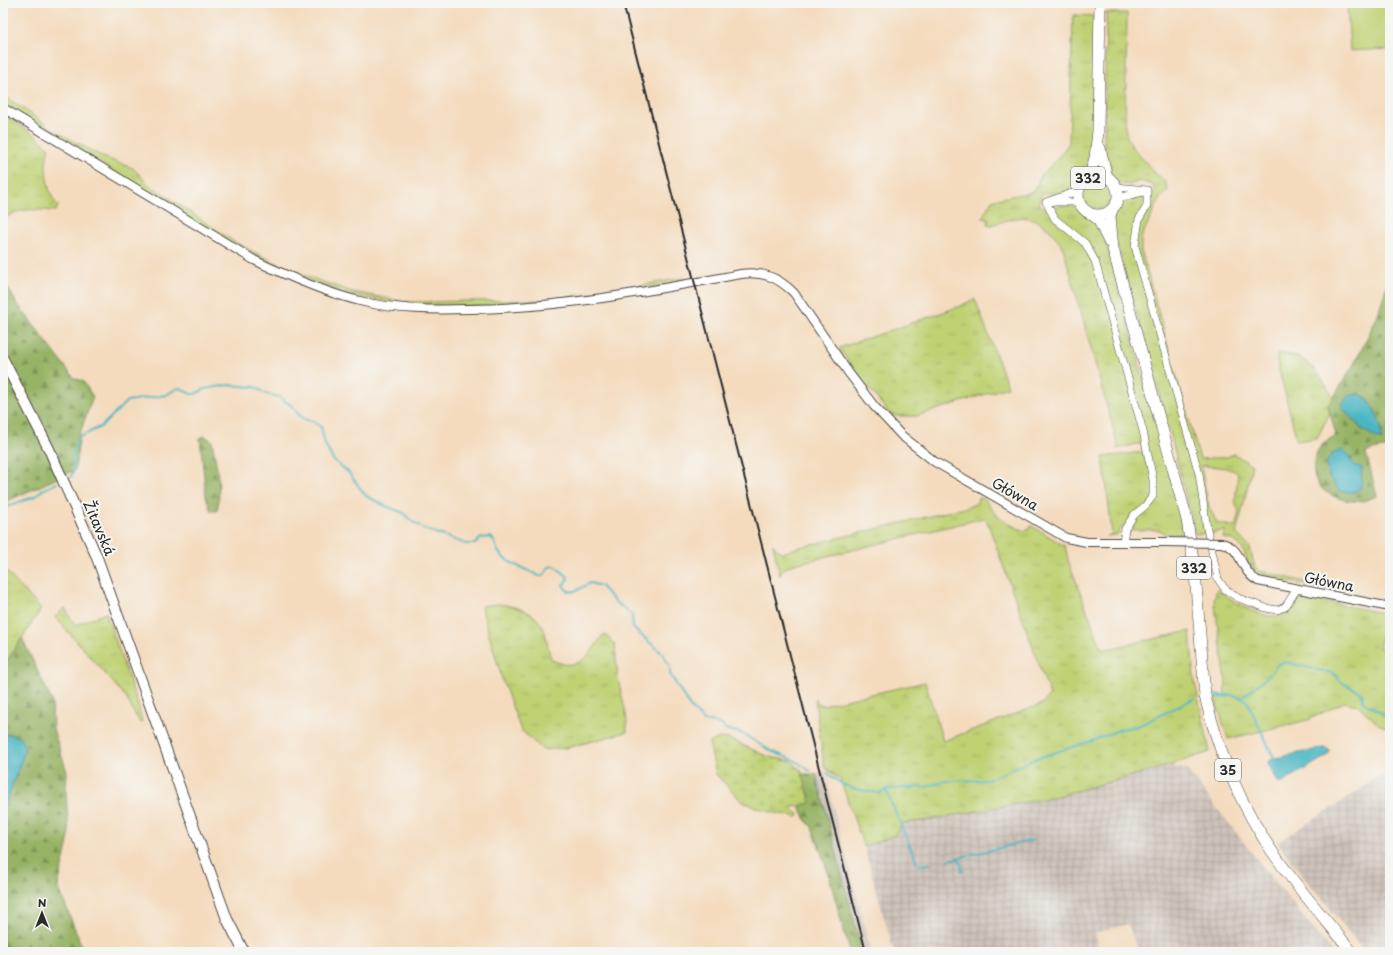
<svg xmlns="http://www.w3.org/2000/svg" width="1393" height="955" font-family="'Playpen Sans',sans-serif">
<defs>
<pattern id="industrial-grid" width="8" height="8" patternUnits="userSpaceOnUse"><rect width="8" height="8" fill="#cdc2b9"/><path d="M0 4h8M4 0v8" fill="none" stroke="#b0a79f"/></pattern>
<pattern id="grass-tufts" width="24" height="20" patternUnits="userSpaceOnUse"><rect width="24" height="20" fill="#bfd173"/><path d="M3 7l-1-3M5 7V3M7 7l1-3M15 17l-1-3M17 17v-4M19 17l1-3" fill="none" stroke="#a4b464"/></pattern>
<pattern id="forest-firs" width="22" height="20" patternUnits="userSpaceOnUse"><rect width="22" height="20" fill="#97b365"/><path d="M5 1l3.5 6h-7zM16 11l3.5 6h-7z" fill="#7b9253"/></pattern>
<pattern id="wetland-marsh" width="20" height="14" patternUnits="userSpaceOnUse"><rect width="20" height="14" fill="#bfd173"/><path d="M1 5h8M5 5V1M11 12h8M15 12V8" fill="none" stroke="#a4b464"/></pattern>
</defs>
<rect width="100%" height="100%" fill="#f6f6f2"/>
<filter id="ink" filterUnits="userSpaceOnUse"><feTurbulence type="fractalNoise" baseFrequency=".025" numOctaves="2"/><feDisplacementMap in="SourceGraphic" scale="8" xChannelSelector="R" yChannelSelector="G"/><feConvolveMatrix kernelMatrix="1 2 1 2 8 2 1 2 1" color-interpolation-filters="sRGB"/></filter>
<filter id="wash" filterUnits="userSpaceOnUse"><feTurbulence type="fractalNoise" baseFrequency=".012" numOctaves="4" result="noise"/><feDisplacementMap in="SourceGraphic" scale="16" xChannelSelector="R" yChannelSelector="G"/><feGaussianBlur stdDeviation="0.9" result="paint"/><feColorMatrix in="noise" values="0 0 0 0 0 0 0 0 0 0 0 0 0 0 0 0 0 1.4 0 .05"/><feComposite in="paint" operator="in"/></filter>
<g filter="url(#wash)">
<rect width="100%" height="100%" fill="#f4dbbe"/>
<path fill="url(#industrial-grid)" d="M1171,765l16,5 76,97 69,85h-193l-11,-28 -33,9 5,19h-206l-30,-105 31,-12 7,-12 21,-2 131,-24z
M1378,776h12v176h-25l-78,-96 -9,-14 79,-50z"/>
<path fill="#cdc2b9" d="M824,771l47,181h-9l-46,-178z"/>
<path fill="url(#grass-tufts)" stroke="#757e4f" fill-rule="evenodd" d="M1106,13h21l-2,113 2,11 5,10 24,27 9,7 3,10 -8,7 -19,40v13l59,208 27,-2 7,-3 18,11 -8,38 -8,30 14,15 5,20 5,3 70,17v2l-71,-14c-17,-11 -9,-36 -36,-38l2,-8 -11,3 -19,1 -26,-106 -55,-194 -1,-18 9,-14 33,-10 -2,-7 -13,-4 -11,4 -8,-1 -10,-9 -7,-23zM1201,466c13,1 26,0 37,7l-3,28 4,11 -4,15 -18,-4 -8,-16z
M1073,15l21,1 -1,138 -6,19 -9,6 -6,9 -18,6c-5,-1 -10,-2 -14,2v9l4,4h8l9,-4 16,2 7,7 11,5 9,17 71,257 9,41 -18,1 -6,-5h-30l-7,-4 -6,9 -10,1 5,-2 -9,-77 40,-5 -2,-9 -24,6 1,-3 -54,-195c-4,-9 -9,-16 -17,-23 -20,-18 -35,-9 -59,-2v-7l-6,-1 10,-18 41,-8 9,-18 13,-12 14,-19z
M3,95l49,34 51,28 30,11 15,16 88,59 61,30 56,19 53,10 136,-2 50,-6 91,-16 1,4 -92,16 -109,8 -77,-1 -55,-10 -56,-19 -62,-31 -230,-141z
M3,115l28,17 18,16c-6,16 -3,44 9,58l-2,5c-19,-1 -37,-5 -53,9v-46l2,-7 -2,-3z
M1083 194a15 15 0 1 1 30 0a15 15 0 1 1-30 0Z
M975,299l33,88 -91,29h-20l-7,-2 -4,-5 -31,-37 -16,-24 119,-41z
M1277,354c30,-2 44,22 57,45l-6,7 2,7 -13,25 -20,3 -20,-79z
M978,498l7,1c9,17 23,26 40,32l7,-5 33,20 3,14 34,90 88,-19 4,47 16,74 -39,13 -117,32 -131,24 -21,2 -7,12 -31,12 -24,-68 -16,-12 -9,-68 3,4 5,2 102,-23 18,59 99,-37 8,-9 -63,-174 -3,-3 -193,47 -9,5 -2,6 -7,-32 3,5 7,4 13,-5 172,-41 9,-4z
M3,568l38,41 -38,58z
M1217,589c16,12 50,37 71,23 4,-3 7,-11 10,-16l89,18 -8,34 11,3v78l-12,-5 -20,-19 -14,-3 -36,18 -80,19 -13,-41 9,-1 2,-16 -12,-82z
M498,604c19,2 41,8 47,29 2,9 3,18 7,27 29,13 36,-5 52,-26l11,10c1,15 2,29 5,44 3,15 8,28 7,44l-61,16 -23,2 -22,-20 -19,-51 -21,-73z
M65,608l10,17 31,-12 33,95 3,13 -2,2 -15,-27 -70,-79z"/>
<path fill="url(#forest-firs)" stroke="#616f48" fill-rule="evenodd" d="M1390,276v171l-18,3 -6,3 11,43c-5,2 -10,4 -15,5 -23,2 -53,-11 -48,-38 1,-5 3,-13 7,-17 4,-4 10,-8 15,-11l-8,-29 29,-47 20,-42zM1361,394l8,6 14,32 -21,-2 -21,-24z
M3,279l13,23 58,76 9,3 10,16 -13,36 -5,37 -72,33z
M205,436l7,5c4,22 10,48 5,70h-6l-5,-14 -6,-59z
M22,638l30,63 1,28 14,43 -1,19 3,46 -11,49 26,66h-81v-140l4,-11 3,-67 -7,1v-68z
M799,774h17l46,178h-12l-24,-86 -14,-39 -5,-5 -10,-21z"/>
<path fill="url(#wetland-marsh)" stroke="#757e4f" d="M719,738l10,1 40,18 22,4 10,9 10,33 -21,5 9,6 -1,3 -28,-5 -28,-10 -26,-28 -7,-31z"/>
<path fill="#bfd173" stroke="#757e4f" d="M1347,3h43v46l-40,2z"/>
<path fill="#48b6c2" stroke="#3a7076" d="M1361,394c12,9 23,31 20,46l-18,-10 -22,-24 8,-11z
M1343,450l9,8 -1,3 4,5h3l4,2 -1,20 -6,4h-15l-12,-17 -2,-13 7,-9z
M10,734l11,4 4,12 -22,62v-77z
M1323,748h4l3,3 -3,5 -44,26h-5l-10,-18v-2l7,-4z"/>
<g fill="none" stroke-linecap="round" stroke-linejoin="round">
<path stroke="#48b6c2" stroke-width="2" d="M71,477l3,-8 -1,-14 5,-17 24,-12 25,-25 39,-6 10,-6 5,-1 9,6h5l10,-5 23,-4 27,2 11,7 13,3 13,9 11,13 10,2 8,6 4,17 8,16 15,12 18,24 22,11 16,6 5,6 15,10 42,15h9l6,-6 10,-1c6,6 4,11 8,16 11,13 27,15 40,23h4l6,-9 6,-1 12,10 1,3 -5,6c8,14 17,2 27,-2l11,3 13,15 18,14 1,13 29,25 8,13v8l20,33 14,14 11,2 7,2 3,4 16,4 30,18 25,10 14,10
M3,511l5,-5 28,-10 6,-6 15,-7
M1215,695h16l11,3c13,-12 27,-20 36,-34l7,-2 50,12 6,8 21,11 1,9 27,15
M1215,698l15,-2
M1242,698l5,3 27,57
M827,773l15,11 12,5 25,4 9,-4 38,-2 20,-6 41,-1 50,-22 58,-18 26,-11 17,-3 57,-28
M886,790l31,73 3,2 10,-1
M957,858l4,4 1,9
M948,860l86,-20"/>
</g>
</g>
<g filter="url(#ink)">
<g fill="none" stroke-linecap="round" stroke-linejoin="round">
<g stroke="#494541" stroke-width="8">
<path id="minor" d="M1116,187l31,3
M1147,190v16l-8,13 -4,27 64,228 8,55 11,50 7,10 13,9 28,10 11,2 8,-3 12,-18
M1118,198l25,-6
M1046,202l9,17 30,24 10,18 48,170 10,49v16l-8,10 -11,9 -9,14 -2,13
M1046,202l32,-11
M1054,202h25"/>
</g>
<g stroke="#494541" stroke-width="10">
<path id="tertiary" d="M3,108l251,152c35,17 71,33 110,42 34,8 70,8 105,7 92,-1 181,-18 272,-35 21,-3 37,3 53,19l54,79 26,34 27,29 34,27 131,76 21,4h76
M1221,543c22,4 18,28 37,38l132,26"/>
</g>
<g stroke="#494541" stroke-width="12">
<path id="secondary" d="M3,359l46,90 47,106 131,364 17,33"/>
</g>
<g stroke="#494541" stroke-width="12">
<path id="primary" d="M1205,696c12,50 31,99 59,143 25,40 58,76 88,113"/>
</g>
<g stroke="#494541" stroke-width="12">
<path id="trunk" d="M1100,148l7,29
M1078 195a20 20 0 1 1 40 0a20 20 0 1 1-40 0Z
M1089,178l6,-20 3,-27 2,-128
M1112,210l-2,6 3,33 74,271 8,53 10,123
M1091,214l7,5 11,23"/>
</g>
<use href="#minor" stroke="#fff" stroke-width="7"/>
<use href="#tertiary" stroke="#fff" stroke-width="8"/>
<use href="#secondary" stroke="#fff" stroke-width="10"/>
<use href="#primary" stroke="#fff" stroke-width="11"/>
<use href="#trunk" stroke="#fff" stroke-width="11"/>
<path stroke="#2b2b2b" stroke-width="2" d="M623,3l243,949"/>
<g stroke="#494541" stroke-width="10" stroke-linecap="butt">
<path id="tertiary-bridge" d="M1163,542l58,1"/>
</g>
<use href="#tertiary-bridge" stroke="#fff" stroke-width="8"/>
</g>
</g>
<g text-anchor="middle" stroke-width="4" stroke-linejoin="round" paint-order="stroke">
<g fill="#f6f6f2" stroke="#686867" stroke-width="1">
<rect x="1071" y="167" width="34" height="22" rx="3"/>
<rect x="1177" y="557" width="34" height="22" rx="3"/>
<rect x="1215" y="759" width="26" height="22" rx="3"/>
</g>
<g font-size="13" font-weight="bold" fill="#2b2b2b">
<text x="1088" y="183">332</text>
<text x="1194" y="573">332</text>
<text x="1228" y="775">35</text>
</g>
<g font-size="14" fill="#2b2b2b" stroke="#f6f6f2">
<text transform="translate(1015 494) rotate(30)" y="5">Główna</text>
<text transform="translate(99 528) rotate(67)" y="5">Žitavská</text>
<text transform="translate(1329 582) rotate(11)" y="5">Główna</text>
</g>
</g>
<rect width="1393" height="955" fill="none" stroke="#f6f6f2" stroke-width="16"/>
<g transform="translate(42 913)" stroke="#f6f6f2" stroke-width="3" paint-order="stroke">
<path d="M0-3L7 15L0 10L-7 15Z" fill="#2b2b2b"/>
<text y="-6" font-size="11" font-weight="bold" text-anchor="middle" fill="#2b2b2b">N</text>
</g>
</svg>
